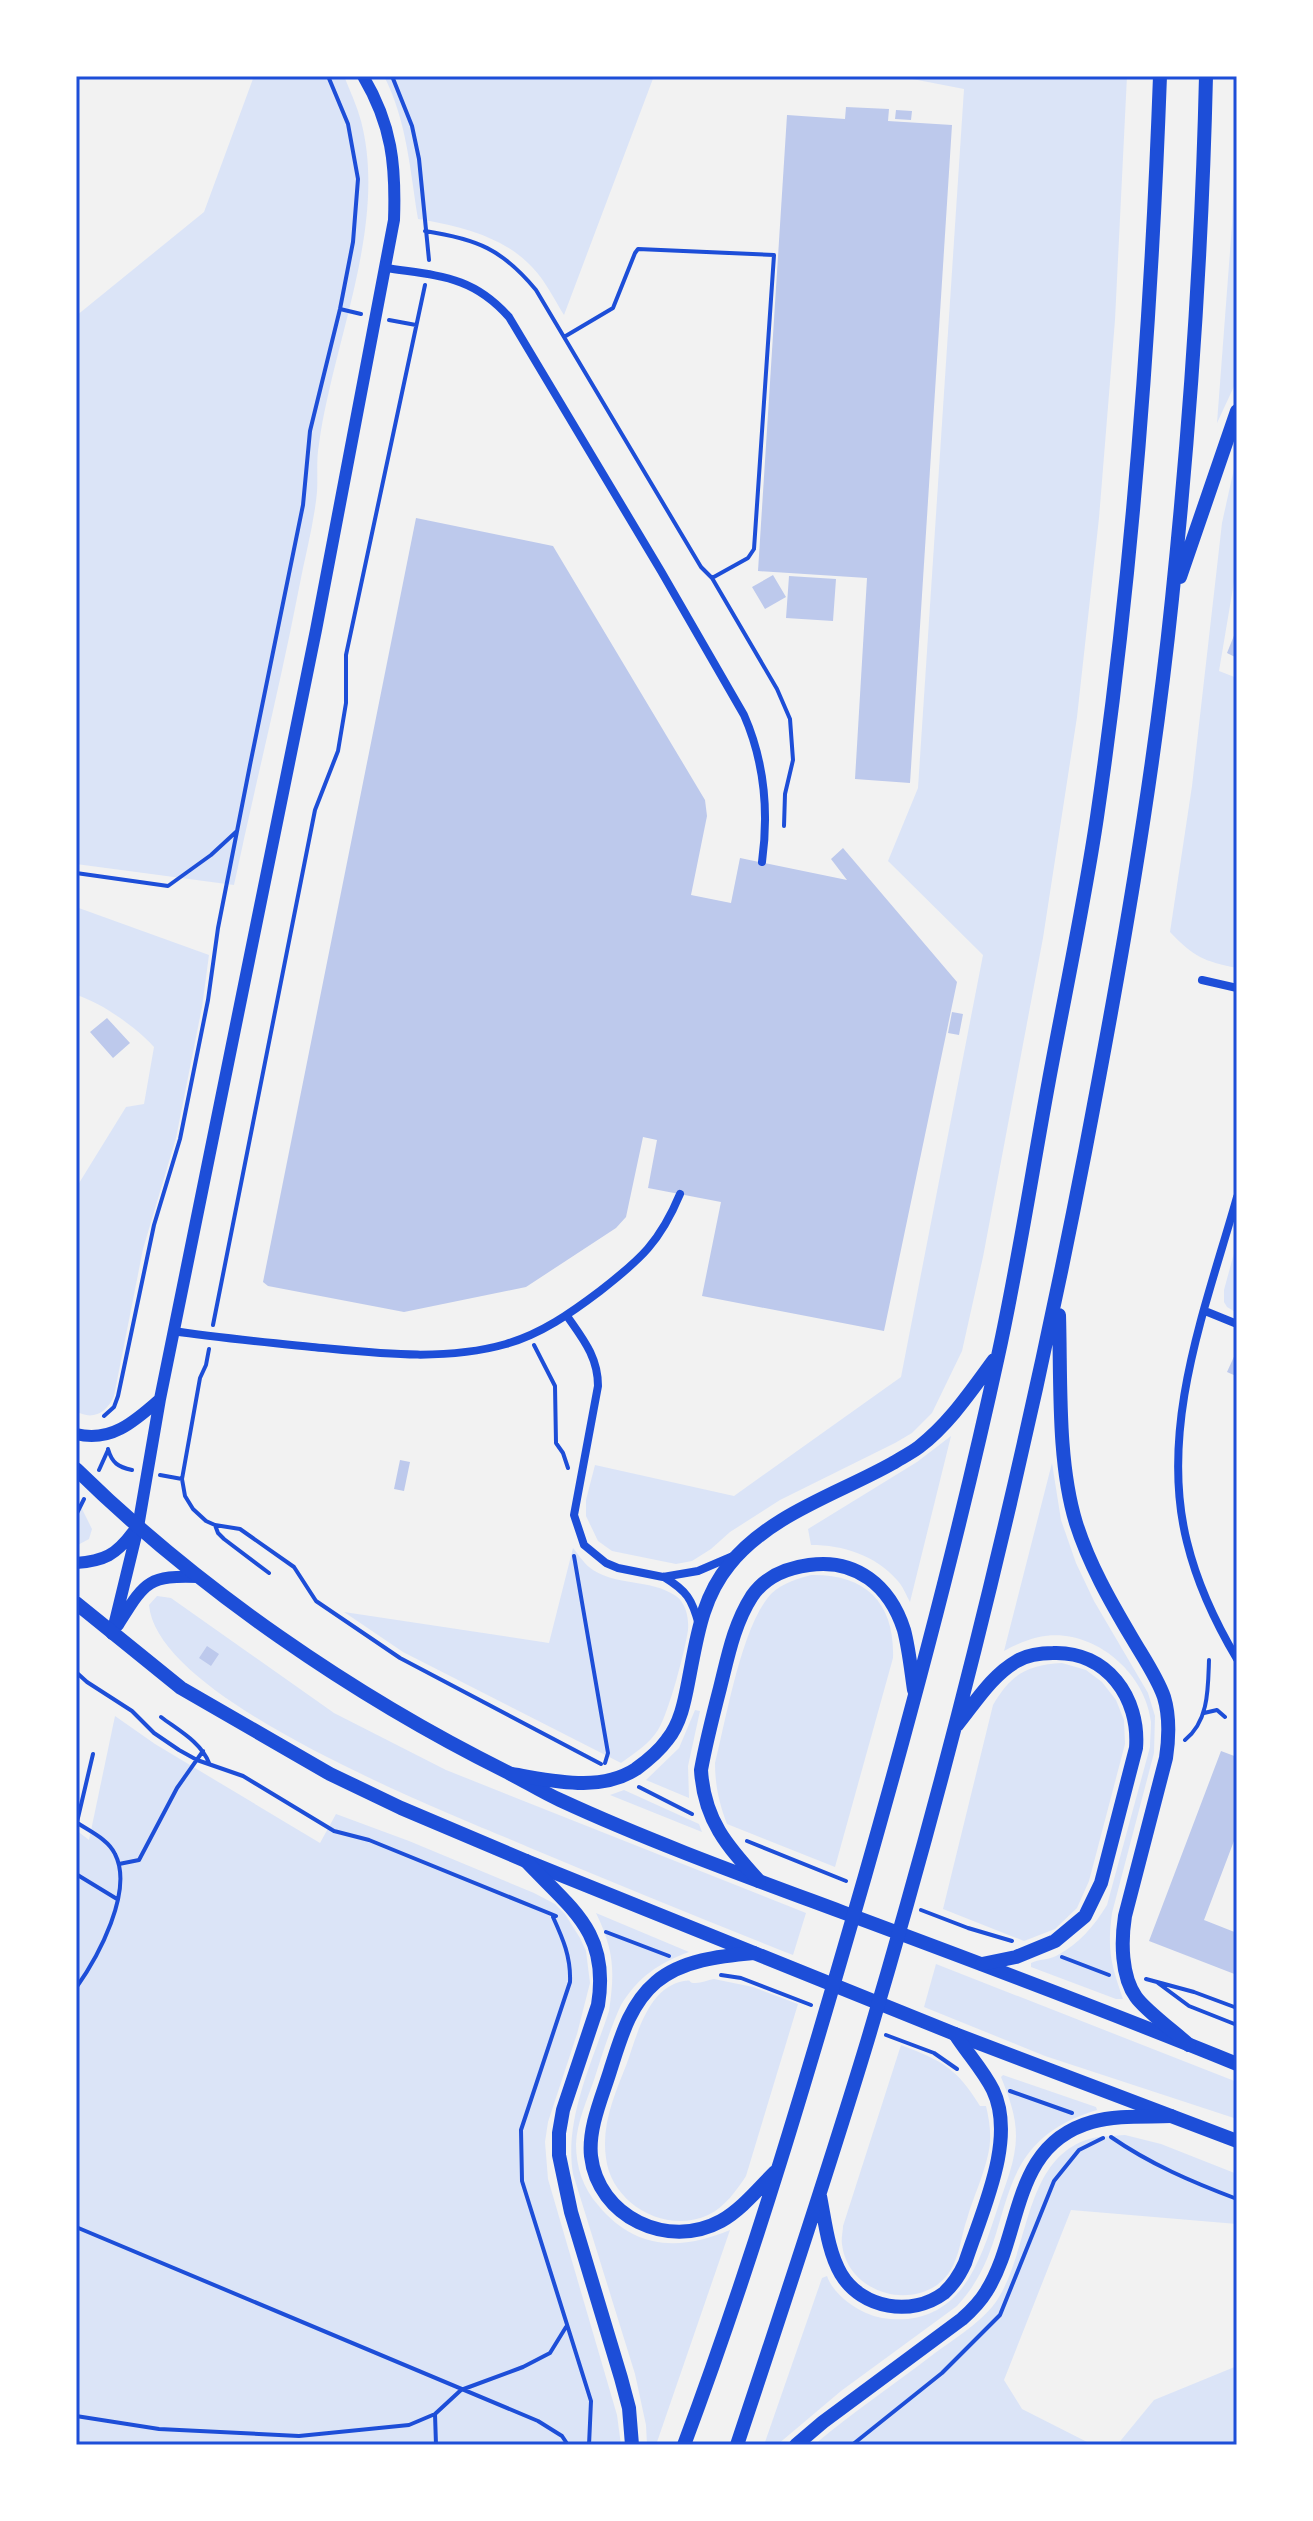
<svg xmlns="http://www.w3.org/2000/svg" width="1313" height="2521" font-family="'DM Sans',sans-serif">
<rect width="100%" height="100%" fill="#f2f2f2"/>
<path fill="#dbe4f7" d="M254,76h90c6,15 13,30 17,45 27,103 -28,221 -42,323 -3,16 -1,32 -2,48 -3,32 -12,64 -18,96 -19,99 -44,197 -65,297l-158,-21v-548l128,-104z
M384,76h270l-90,239c-10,-16 -19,-35 -32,-48 -29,-31 -73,-41 -114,-48 -8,-49 -11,-98 -34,-143z
M897,76h230l-12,244 -16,198 -22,199 -34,221 -60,319 -21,94 -30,62 -20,20 -17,10 -115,57 -50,32 -19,17 -19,12 -16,3 -64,-13 -14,-10 -12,-25v-16l9,-35 139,31 167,-119 82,-422 -95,-94 30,-73 46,-699z
M1237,81v299l-20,43 15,-198z
M1237,455v109l-18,107 18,7v290c-34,-7 -43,-11 -67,-36l22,-146 30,-263z
M76,907l133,48 -7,52 -26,131 -33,111 -29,147c-7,17 -22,25 -38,15v-223l50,-81 18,-3 10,-57c-17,-19 -53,-45 -78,-52z
M1237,1242v71l-10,-6 -3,-5v-12z
M951,1436l-41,166c-4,-7 -7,-16 -13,-22 -22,-25 -54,-35 -86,-35l-3,-16 109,-67z
M1052,1463l9,57 15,43 18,38 54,92 7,23 -1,37 -42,160c-5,38 -1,51 11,86h-7l-85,-32v-4c8,-4 17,-3 25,-7 23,-12 38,-30 51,-51l43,-158c0,-8 1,-17 1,-25 -6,-52 -61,-96 -112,-85 -13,3 -24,8 -35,14z
M76,1497l16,32 -3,10 -13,7z
M573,1548c5,6 10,14 16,19 25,20 61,11 87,29 10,7 13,22 12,34 -3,21 -19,82 -30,100 -9,14 -23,23 -37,33l-218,-111 -59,-40 205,31z
M811,1575c55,-1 84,28 82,83l-58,209 -108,-43c-8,-21 -12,-39 -12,-61 11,-43 27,-140 57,-170 11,-10 25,-14 39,-18z
M157,1596l14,2 163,115 112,57 360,143 -13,42c-89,-35 -177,-71 -265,-108 -81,-35 -371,-146 -379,-242z
M1062,1663l24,7 16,12 14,18 8,20 1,24 -36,137 -12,27 -22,21 -31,12 -81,-32 50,-204c18,-31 34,-40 69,-42z
M695,1710l5,1 -12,55 1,32 -43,-18 33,-32z
M115,1716l40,28 165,99 16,-29 73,27 125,52 21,11 10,10 15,24 6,13 4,32 -13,51 -29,88 -3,20 3,37 69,236 4,30h-545v-615l13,10z
M624,1790l75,34 3,8 -92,-37z
M596,1913l93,39c-30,11 -51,25 -68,53 -11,24 -19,50 -27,75 -7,20 -17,42 -18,64 0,23 7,44 22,61 37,45 82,46 132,25l-74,215h-9l-1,-20 -11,-51 -62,-200c-9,-55 19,-111 36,-163 6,-40 5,-61 -13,-98z
M936,1964l301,118v37l-192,-63 -121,-49z
M714,1979l39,8 45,17 -52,172c-10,15 -21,31 -38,39 -43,20 -97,-12 -102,-57 -5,-34 9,-64 21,-95 10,-28 21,-76 57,-82 10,-2 2,2 12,2 5,0 12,-3 18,-4z
M901,2045c41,16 55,22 79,61h6c4,17 6,32 2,49 -5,22 -15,43 -21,64 -5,14 -6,28 -12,42 -3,9 -10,18 -18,24 -35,24 -90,4 -95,-41 -1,-5 1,-13 1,-18z
M1003,2075l93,32 1,3c-117,35 -74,126 -140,196l-116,85 -64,54h-13l58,-167 5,-2c6,17 24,30 39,37 13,6 28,7 42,6 58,-7 74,-64 90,-112 7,-22 18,-46 18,-71 0,-21 -7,-39 -15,-59z
M1125,2135l36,9 76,30v50l-166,-14 -67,170 18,29 71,36h-279c39,-33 81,-61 121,-92 19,-14 42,-28 57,-46 39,-48 28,-147 97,-168 11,-3 24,-3 36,-4z
M1237,2366v79h-120l37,-45z"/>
<path fill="#bdc9ec" d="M846,107l43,2 -1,12 64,4 -42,658 -55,-4 12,-201 -109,-7 29,-456 58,4z
M896,110l16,1 -1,9 -16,-1z
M416,518l137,28 152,254 2,16 -16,79 40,8 9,-45 107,22 -16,-21 12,-11 114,134 -73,349 -182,-35 19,-94 -73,-14 9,-48 -14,-3 -17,80 -10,11 -90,59 -122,25 -136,-26 -5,-4z
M773,575l13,22 -21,12 -13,-22z
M789,576l47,3 -3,42 -47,-3z
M1237,628v30l-10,-5z
M952,1012l11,2 -4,21 -11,-2z
M107,1018l23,25 -17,15 -23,-26z
M1237,1350v24l-1,2 -9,-4z
M400,1460l10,2 -6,29 -10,-2z
M207,1646l12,8 -8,12 -12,-8z
M1221,1751l16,6v76l-33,87 33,13v42l-88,-34z"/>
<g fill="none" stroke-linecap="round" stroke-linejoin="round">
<path stroke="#1d4ed8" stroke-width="4" d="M392,76l20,50 7,33 10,101
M425,231c52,8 77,18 111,59l165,277 11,11 36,-20 6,-9 20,-294 -136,-6 -3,4 -22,55 -49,29
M340,309l21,5
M389,320l27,5
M712,578l65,111 13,30 3,41 -8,34 -1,32
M76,873l92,13 43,-31 26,-24
M213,1325l102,-515 23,-59 8,-48v-48l79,-370
M534,1345l21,41 1,57 7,10 5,15
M104,1416l10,-9 4,-11 36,-171 26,-86 28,-139 10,-72 32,-163 53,-260 7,-74 30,-122 13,-67 5,-63 -10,-55 -20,-48
M108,1449c4,14 10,18 24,21
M99,1470l9,-20
M160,1475l22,4 3,17 8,13 13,12 9,4 25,4 54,38 22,34 84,57 201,106
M182,1479l18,-101 6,-13 3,-16
M76,1515l8,-16
M215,1525l3,8 6,6 45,34
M574,1556l34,197 -3,10
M76,1672l11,10 45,29 22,22 25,17 18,10 46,16 91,55 35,9 187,76
M1204,1713l13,-3 8,7
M161,1717c17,13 40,25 48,46
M1185,1740c24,-19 23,-52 24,-80
M639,1787l53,27
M77,1822l16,-68
M747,1841l99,40
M119,1864l20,-4 38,-72 26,-37
M76,1874l41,25
M921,1910l47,18 44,13
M553,1917c10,22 18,40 17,65l-49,148 1,51 69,220 -2,44
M606,1932l63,24
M1062,1957l47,18
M721,1975l20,3 70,27
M1146,1979l48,13 43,16
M1158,1983l31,23 48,19
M76,1988c22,-31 58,-97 39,-134 -7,-15 -26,-23 -39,-32
M886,2035l48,18 23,16
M1010,2091l62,22
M1111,2137c39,27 81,45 126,62
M76,2227l462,194 24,15 6,9
M435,2414l1,31
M76,2416l83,13 140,7 110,-11 26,-11 26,-24 62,-23 27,-14 16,-26
M852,2445l90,-72 58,-58 54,-134 25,-31 24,-12"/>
<path stroke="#1d4ed8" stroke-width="8" d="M386,268c52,8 86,7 123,49l152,254 83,144c21,48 25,96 18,147
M1202,980l35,8
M1237,1197c-31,110 -79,230 -50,345 10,41 28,80 50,117
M1205,1311l32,13
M567,1316c16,23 31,41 31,70l-24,129 10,30 22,18 12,5 45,9 35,-6 35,-15
M173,1331c46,7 93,11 139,16 63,6 131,15 194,-3 35,-10 65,-31 94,-53 41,-32 60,-49 80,-97
M664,1577c23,14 28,22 35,48"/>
<path stroke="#1d4ed8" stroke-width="12" d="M76,1434c35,9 59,-13 84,-35
M76,1563c28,-2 40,-8 57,-31
M118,1625c27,-43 29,-50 81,-48
M112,1634l26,-107 22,-128 156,-769 78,-410c2,-55 -2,-95 -31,-144"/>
<path stroke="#1d4ed8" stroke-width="14" d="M76,1469c122,120 278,227 431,303 18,9 35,20 53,28 91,42 188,77 282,112 132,49 265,99 395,152
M76,1603l105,85 149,86 71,34 125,53 429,173 282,107"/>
<path stroke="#1d4ed8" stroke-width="14" d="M1180,577l57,-166
M1059,1315c2,65 -2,146 17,208 13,41 34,78 56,115 11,19 25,39 32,59 6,20 5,41 2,61l-41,158c-4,25 -4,60 11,81 9,13 40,36 53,48
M957,1725c18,-22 35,-50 60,-64 10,-6 24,-8 36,-8 54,-2 87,45 83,95l-35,135 -16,33 -30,25 -39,16 -34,7
M511,1774c40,6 88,19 125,-5 11,-8 23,-18 31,-29 14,-17 18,-41 22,-62 8,-41 13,-80 40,-113 41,-51 109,-71 164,-102 8,-5 18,-10 26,-16 31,-24 52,-56 75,-87
M526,1861c45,48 84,71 72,144l-35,105 -4,23v22l12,57 50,166 8,30 3,37
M759,1881c-32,-35 -55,-61 -58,-111 5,-28 12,-55 19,-82 8,-32 14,-64 32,-92 13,-19 34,-28 57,-31 47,-7 81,21 95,65 5,19 7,40 10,60
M754,1953c-34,3 -72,7 -98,29 -26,22 -35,55 -45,86 -8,27 -23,59 -20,88 7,61 77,94 130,65 20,-11 37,-32 54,-49
M820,2196c5,25 8,56 21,78 21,35 71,43 103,19 10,-9 16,-19 21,-30 16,-50 52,-123 28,-173 -10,-20 -26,-37 -38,-56
M684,2445c70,-187 126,-378 181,-569 49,-172 95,-345 133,-520 20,-91 34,-184 51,-276 16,-87 35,-175 48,-263 36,-246 54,-493 63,-741
M737,2445c45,-135 90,-270 131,-406 87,-292 159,-588 217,-887 35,-183 68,-368 87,-553 18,-174 30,-349 34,-523
M796,2445l27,-23 139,-103c9,-8 18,-17 24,-27 37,-58 24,-147 106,-170 25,-7 53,-5 79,-6"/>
</g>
<rect width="1313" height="2521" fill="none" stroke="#ffffff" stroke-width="156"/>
<rect x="78" y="78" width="1157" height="2365" fill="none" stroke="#1d4ed8" stroke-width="3"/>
</svg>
